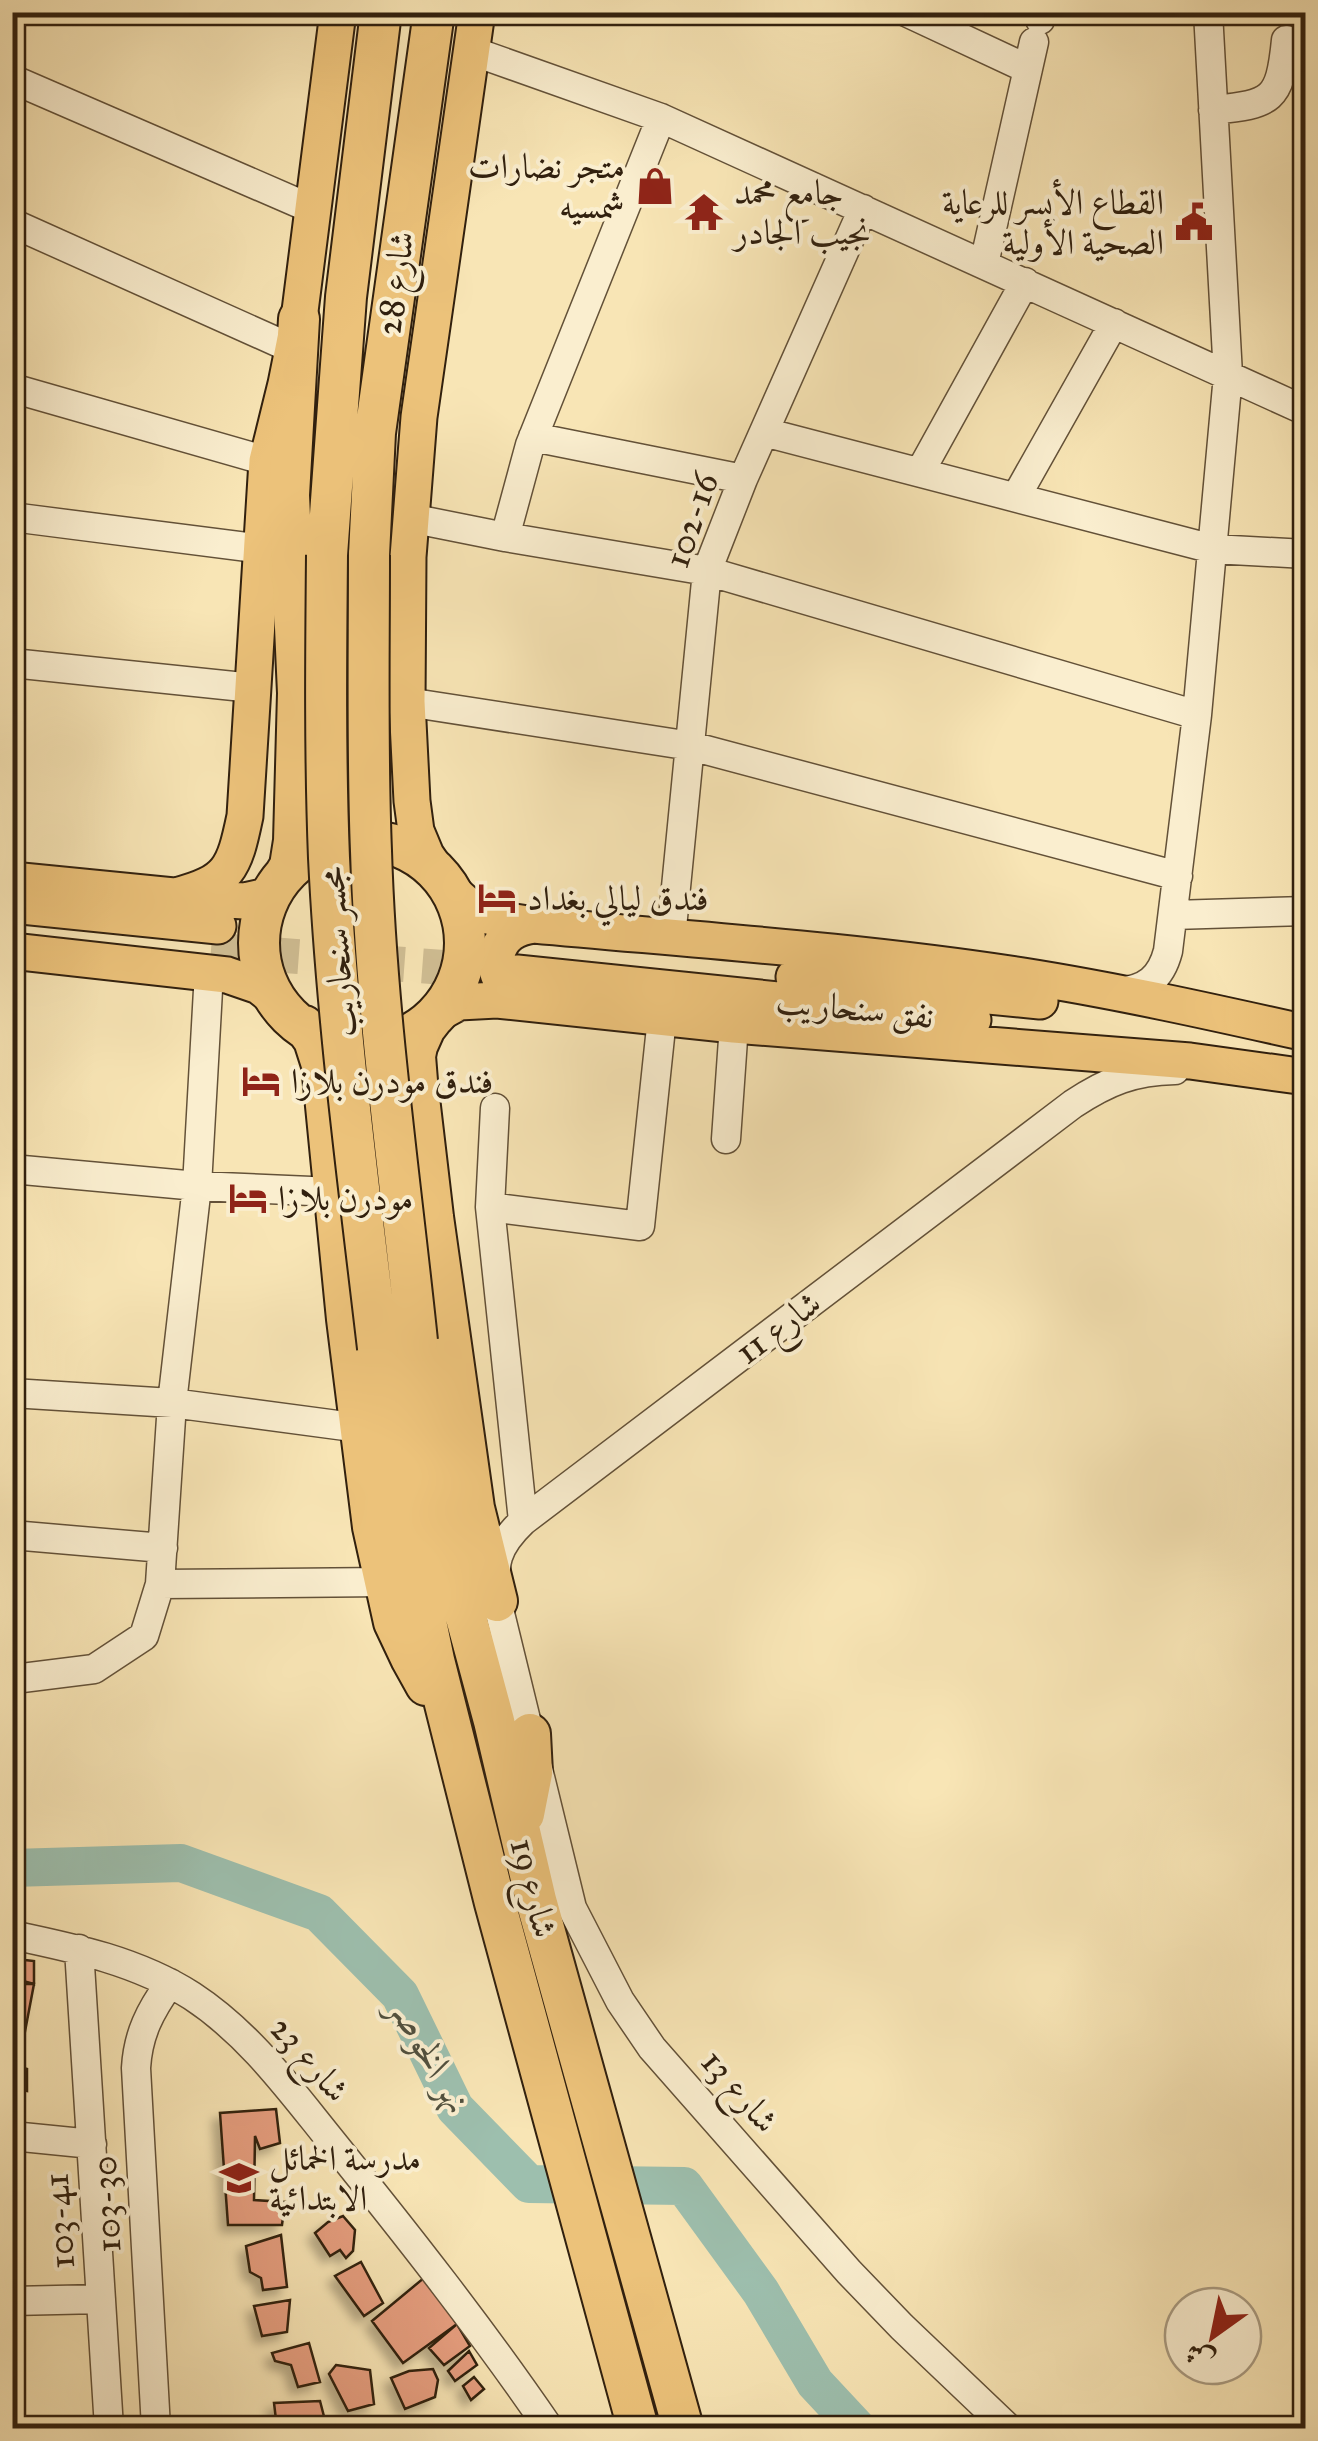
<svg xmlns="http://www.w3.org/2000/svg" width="1318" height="2441" font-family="'IM FELL Great Primer',Amiri,serif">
<defs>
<filter id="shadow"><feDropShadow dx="-7" dy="7" stdDeviation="5" flood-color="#0004"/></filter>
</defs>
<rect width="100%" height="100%" fill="#f8e5b5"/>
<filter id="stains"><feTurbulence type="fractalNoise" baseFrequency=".002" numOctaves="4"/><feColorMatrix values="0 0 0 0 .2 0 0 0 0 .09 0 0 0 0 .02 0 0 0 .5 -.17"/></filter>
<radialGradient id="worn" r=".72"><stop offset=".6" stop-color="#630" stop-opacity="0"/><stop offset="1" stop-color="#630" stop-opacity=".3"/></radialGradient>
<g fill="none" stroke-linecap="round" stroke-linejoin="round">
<path stroke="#9dbfae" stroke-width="38" d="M12,1868l169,-5 138,50 81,82 55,113 74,76 155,2 77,106 54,91 42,45"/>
</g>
<path fill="#e59d7e" stroke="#31200e" stroke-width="2.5" filter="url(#shadow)" d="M12,1953h9l4,7 9,1v23l-22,-6z
M12,1984h22l-11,58 -11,-2z
M12,2065l15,4v22l-15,-3z
M276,2109l4,34 -20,6 -5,-13 -1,64 31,2 -3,23h-54l-8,-112z
M343,2216l12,14 -2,21 -7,7 -6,-8 -10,6 -15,-23 13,-11z
M281,2235l6,52 -24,3 -2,-12 -11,-6 -4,-26z
M361,2262l22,41 -19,13 -29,-40z
M425,2277l32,47 -54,39 -31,-42z
M290,2300l-3,32 -25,4 -8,-30z
M457,2324l13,22 -26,19 -15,-17z
M309,2343l11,39 -22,5 -7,-22 -16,-4 -3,-8z
M469,2351l8,14 -22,16 -7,-10z
M336,2365l34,5 4,34 -26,7 -19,-37z
M433,2369l5,11 -3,17 -30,12 -14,-31 18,-7z
M474,2377l10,12 -13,11 -8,-14z
M320,2401l7,27h-50l-3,-25z"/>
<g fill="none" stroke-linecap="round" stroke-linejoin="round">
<path stroke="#d0be94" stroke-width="35" stroke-dasharray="35 18" stroke-linecap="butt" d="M211,950l306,23"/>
<g stroke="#635138" stroke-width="31">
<path id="minor" d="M906,12l122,57
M1040,20l1,-8
M472,51l189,67 645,293
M12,79l300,130
M1213,110c59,-6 67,-9 73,-70
M12,223l281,126
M984,264l50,-222
M12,388l255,73
M764,432l449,117 93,5
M533,437l210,42
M920,472l105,-190
M1016,497l98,-174
M12,517l250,32
M410,518l95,19 202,34 490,144
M505,537l25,-92 131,-327
M12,663l241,25
M407,702l284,44 487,130
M1173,915l133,-4
M671,938l36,-367 36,-92 120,-270
M1118,992c28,-2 43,-14 50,-41l29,-236 31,-340 -20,-363
M495,1108l-5,99 33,314
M726,1139l8,-114
M12,1169l185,17 137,6
M490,1207l150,19 22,-208
M12,1393l160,10 188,25
M12,1535l151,13
M160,1584l226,-2
M12,1676l10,2 72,-9 50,-33 16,-52 12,-181 25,-217 12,-214
M12,1935c62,13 125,26 180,61 58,38 98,94 141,147 75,93 149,187 216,285
M79,1949l30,479
M12,2136l80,8
M12,2301l89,-2
M156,2428l-20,-360c2,-34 14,-57 34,-85
M1008,2428l-106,-101 -53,-55 -197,-224 -32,-47 -48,-93 -75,-307c-4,-38 -2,-53 26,-80l550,-417c35,-23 60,-33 102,-34"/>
</g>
<g stroke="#31200e" stroke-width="39">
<path id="major" d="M441,877l-15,-22 -10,-24 -4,-30 -5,-99 1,-145 11,-140 58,-405
M12,880l172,17 60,4 19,-4 13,-10
M447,885c27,32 47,34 87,40 163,15 327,26 489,51 95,15 189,36 283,57
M176,896c53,-14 58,-27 69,-80l22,-355 19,-77 13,-65 39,-307
M12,905l206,21
M12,951l215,24 32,11 20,16
M517,973l456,47
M794,977l246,24
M518,999c-34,-23 -28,-69 16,-74
M435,1015l24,-13 38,-2 237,25 456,36 116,16"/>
</g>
<g stroke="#31200e" stroke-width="44">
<path id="highway" d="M327,555l19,-258 35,-285
M369,555l6,-122 59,-421
M259 943a103 103 0 1 1 206 0a103 103 0 1 1-206 0Z
M284,876l6,-10 4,-25 4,-148 -9,-198 10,-176
M432,1019l-7,9 -8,18 -2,10 2,25 16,136 41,291 23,93
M304,1026l10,14 8,25 25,254 26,208 21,95 17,36 15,27
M417,1341l24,171 22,94 31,115 42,179 147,528
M378,1348l28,177 28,135 61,243 143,525
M524,1814l8,-41 -2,-39"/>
</g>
<use href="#minor" stroke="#faeecf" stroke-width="28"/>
<use href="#major" stroke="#ecc27a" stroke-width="35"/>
<use href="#highway" stroke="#ecc27a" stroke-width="40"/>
<g stroke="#31200e" stroke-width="44" stroke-linecap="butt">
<path id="highway-bridge" d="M327,555c-1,101 -2,202 2,303 8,164 30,327 49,490
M369,555c0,99 -2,197 2,296 5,164 29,327 46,490"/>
</g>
<use href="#highway-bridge" stroke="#ecc27a" stroke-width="40"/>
</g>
<defs>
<g id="shop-bare" transform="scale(3)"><path d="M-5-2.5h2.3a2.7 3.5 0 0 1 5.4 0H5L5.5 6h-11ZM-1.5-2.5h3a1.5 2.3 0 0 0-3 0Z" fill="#8f2418" stroke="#faeecf" stroke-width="2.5" paint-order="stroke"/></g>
<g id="temple-bare" transform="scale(3)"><path d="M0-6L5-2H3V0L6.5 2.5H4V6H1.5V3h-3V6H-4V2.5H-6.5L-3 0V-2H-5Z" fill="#8f2418" stroke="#faeecf" stroke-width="2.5" paint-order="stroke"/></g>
<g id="civic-bare" transform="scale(3)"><path d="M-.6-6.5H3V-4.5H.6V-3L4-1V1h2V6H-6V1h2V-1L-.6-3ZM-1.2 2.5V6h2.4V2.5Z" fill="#8f2418" stroke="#faeecf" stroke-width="2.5" paint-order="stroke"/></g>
<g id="hotel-bare" transform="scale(3)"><path d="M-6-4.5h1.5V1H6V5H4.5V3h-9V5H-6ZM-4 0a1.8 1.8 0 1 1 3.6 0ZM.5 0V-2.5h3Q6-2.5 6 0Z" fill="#8f2418" stroke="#faeecf" stroke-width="2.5" paint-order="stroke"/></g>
<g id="school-bare" transform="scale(3)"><path d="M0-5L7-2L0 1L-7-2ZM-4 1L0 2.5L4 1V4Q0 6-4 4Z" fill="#8f2418" stroke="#faeecf" stroke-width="2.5" paint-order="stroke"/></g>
</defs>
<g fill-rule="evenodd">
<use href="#shop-bare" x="655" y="186"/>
<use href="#temple-bare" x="704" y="212"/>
<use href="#civic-bare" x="1194" y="222"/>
<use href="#hotel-bare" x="497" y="898"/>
<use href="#hotel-bare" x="261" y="1081"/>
<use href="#hotel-bare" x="248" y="1198"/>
<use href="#school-bare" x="239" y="2178"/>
</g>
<g text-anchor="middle" stroke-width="8" stroke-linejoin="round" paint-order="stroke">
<g font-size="35" fill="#31200e" stroke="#faeecf" text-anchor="start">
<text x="625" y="178" text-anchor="end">متجر نضارات<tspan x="625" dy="40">شمسيه</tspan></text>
<text x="734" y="204">جامع محمد<tspan x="734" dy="40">نجيب الجادر</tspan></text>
<text x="1164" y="214" text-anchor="end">القطاع الأيسر للرعاية<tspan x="1164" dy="40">الصحية الأولية</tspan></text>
<text x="527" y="910">فندق ليالي بغداد</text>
<text x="291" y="1093">فندق مودرن بلازا</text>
<text x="278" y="1210">مودرن بلازا</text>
<text x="269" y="2170">مدرسة الخمائل<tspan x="269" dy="40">الابتدائية</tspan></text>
</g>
<g font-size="35" fill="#31200e" stroke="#faeecf">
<text transform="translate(395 283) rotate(-82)" y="12">شارع 28</text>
<text transform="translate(691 520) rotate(-71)" y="12">102-16</text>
<text transform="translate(337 952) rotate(-94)" y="12">مجسر سنحاريب</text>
<text transform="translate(855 1008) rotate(6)" y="12">نفق سنحاريب</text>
<text transform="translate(778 1327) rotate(-37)" y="12">شارع 11</text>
<text transform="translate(534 1888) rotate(76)" y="12">شارع 19</text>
<text transform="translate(310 2059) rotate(49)" y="12">شارع 23</text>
<text transform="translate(740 2091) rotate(49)" y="12">شارع 13</text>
<text transform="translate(106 2204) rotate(-93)" y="12">103-30</text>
<text transform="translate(59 2221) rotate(-94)" y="12">103-41</text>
</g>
<g font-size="38" font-style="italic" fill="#51503e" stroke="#faeecf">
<text transform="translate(431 2055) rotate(60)" y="13">نهر الخوصر</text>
</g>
</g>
<rect width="1318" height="2441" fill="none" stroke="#f8e5b5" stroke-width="50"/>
<rect x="15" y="15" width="1288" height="2411" fill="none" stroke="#31200e" stroke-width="5"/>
<rect x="25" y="25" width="1268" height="2391" fill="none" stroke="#31200e" stroke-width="2.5"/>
<g transform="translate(1213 2336) rotate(213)"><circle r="48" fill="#faeecf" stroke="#aa9c82" stroke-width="2.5"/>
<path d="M0-8L18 38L0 25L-18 38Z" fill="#8f2418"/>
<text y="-15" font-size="28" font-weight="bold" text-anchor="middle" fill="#31200e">ش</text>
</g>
<rect width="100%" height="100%" filter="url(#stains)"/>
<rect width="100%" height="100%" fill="url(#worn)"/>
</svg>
